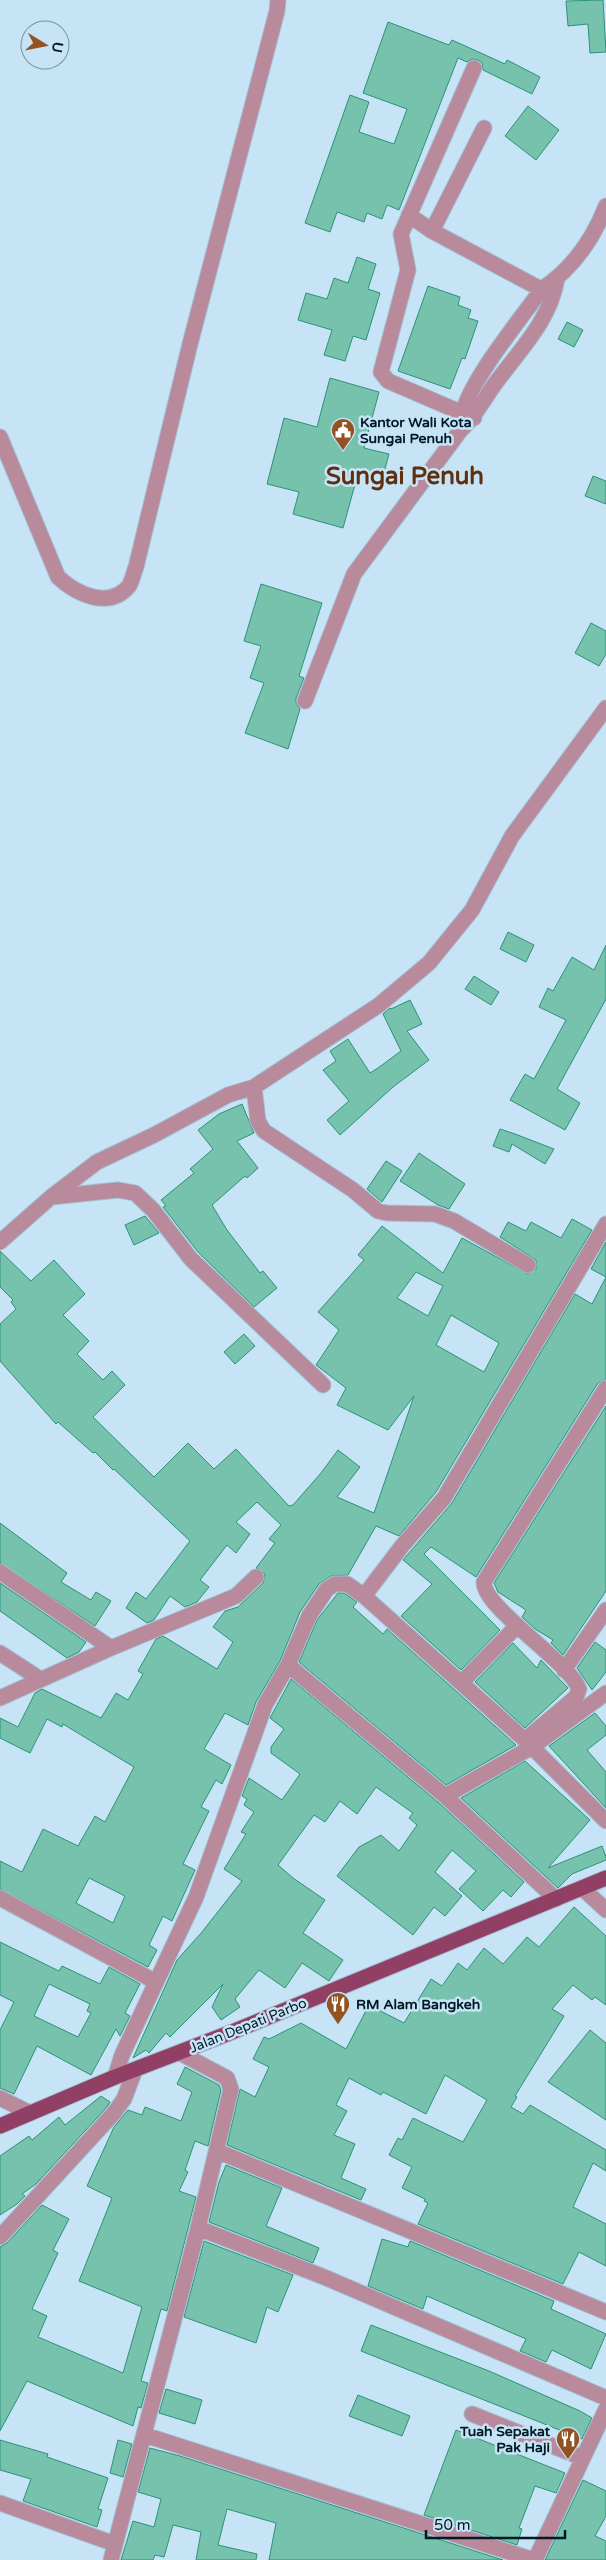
<svg xmlns="http://www.w3.org/2000/svg" width="606" height="2560" font-family="'Varela Round',sans-serif">
<rect width="100%" height="100%" fill="#c6e4f6"/>
<path fill="#77c2ac" stroke="#2b927a" fill-rule="evenodd" d="M603,0l3,52 -16,1 -2,-29 -20,2 -2,-25z
M388,22l61,23 3,-5 53,24 2,-4 33,17 -8,17 -49,-24 -1,-7 -4,-3 -6,-1 -5,3 -9,-4 -59,152 -12,-5 -5,14 -15,-6 -3,9 -27,-10 -7,20 -25,-9 45,-128 19,7 -10,30 35,12 13,-35 -44,-16z
M528,106l31,24 -23,30 -31,-24z
M357,257l19,7 -8,25 12,4 -14,47 -13,-4 -8,25 -21,-6 8,-25 -34,-10 8,-27 21,6 7,-21 14,5z
M428,286l32,11 -2,8 13,5 -3,8 10,3 -13,38 -3,-1 -12,31 -52,-18z
M567,322l16,8 -9,17 -16,-8z
M330,378l49,14 -15,56 25,6 -6,22 -24,-6 -16,58 -50,-14 6,-22 -32,-8 17,-66 33,9z
M593,476l13,5v23l-21,-8z
M261,584l61,19 -23,73 5,2 -8,20v5l4,6 -12,40 -43,-16 19,-50 -14,-5 11,-32 -17,-5z
M591,623l15,8v23l-7,12 -24,-13z
M508,932l26,13 -8,17 -26,-13z
M606,945v54l-49,90 23,14 -15,27 -55,-30 15,-26 9,5 32,-59 -27,-13 9,-19 5,3 19,-34 22,13z
M474,976l25,16 -8,13 -26,-16z
M410,1000l12,24 -15,7 22,29 -36,27 -53,48 -13,-15 22,-19 -26,-31 13,-9 -6,-10 18,-12 22,34 8,-5 23,-17 -18,-37 7,-6 1,1z
M242,1104l12,29 -17,8 21,27 -11,10 -2,-2 -33,29 15,25 33,43 3,-2 14,17 -23,19 -56,-55 -35,-45 3,-1 -5,-6 33,-27 -4,-4 23,-20 -15,-19 21,-16z
M500,1129l15,5 39,15 -9,15 -33,-20 -3,8 -16,-6z
M419,1153l46,31 -16,25 -11,-4 -38,-24z
M386,1161l16,10 -20,31 -15,-13z
M145,1216l14,17 -25,12 -9,-20z
M572,1219l20,11 -156,262 -37,44 -23,-10 -28,49 -17,1 -12,8 -19,28 -20,49 -24,41 -8,23 -23,-12 -21,36 27,16 -9,19 -6,-4 -15,27 8,4 -26,53 12,6 -23,51 -9,-5 -14,29 8,5 -9,17 -148,-78v-28l22,11 21,-43 35,17 17,-30 10,6 29,-55 -71,-43 -1,3 -15,-8 -17,34 -30,-15v-20l18,9 17,-34 7,-4 59,29 15,-25 12,7 15,-26 -5,-3 18,-32 7,-3 54,33 16,-27 -20,-15 12,-16 13,-4 25,-24 2,-9 -9,-6 19,-25 -6,-4 12,-14 -24,-23 -21,20 14,12 -14,19 -9,-8 -27,35 9,7 -12,15 -12,5 -15,-11 -16,24 -7,3 -21,-15 10,-16 10,7 44,-58 -76,-72 -1,1 -18,-18 -2,1 -35,-31 -2,2 -56,-63v-37l16,-15 -5,-7 2,-2 -13,-13v-36l31,30 23,-21 31,34 -22,21 26,26 -12,13 26,26 9,-9 13,14 -32,32 61,60 34,-34 26,26 22,-20 53,57 4,-1 28,-32 17,-23 22,17 -23,30 37,16 40,-117 -26,34 -51,-25 9,-17 -30,-23 23,-35 -21,-18 46,-52 -6,-5 24,-29 61,47 19,-35 66,36 8,-5v-9l-36,-23 8,-15 18,9 5,-9 30,16zM416,1272l27,14 -15,30 -31,-18zM451,1315l48,28 -15,29 -48,-27zM89,1878l36,18 -12,27 -37,-20z
M606,1242v35l-15,-8z
M606,1277v102l-8,4 -122,194 -45,-30 -7,7 76,76 -39,40 -60,-54 31,-32 -29,-24 49,-57 123,-209 17,10z
M244,1334l11,12 -20,18 -11,-12z
M606,1406v185l-43,64 -12,-12 2,-3 -18,-11 -13,-12 4,-7 -28,-18 -4,-9z
M0,1523l67,50 -6,9 30,18 5,-8 15,9 -16,25 -95,-63z
M0,1583l86,59 -7,10 -12,6 -67,-47z
M338,1593h6l13,9 -4,5 30,27 4,-5 129,116 -70,40 -147,-123 18,-42z
M595,1642l11,8v22l-14,18 -15,-22z
M513,1643l24,25 4,-8 27,28 -43,40 -50,-46z
M291,1679l148,124 85,79 -13,15 -8,-7 -20,21 -24,-22 17,-18 -24,-21 -17,22 27,24 -17,20 -11,-9 -21,28 -76,-59 22,-29 22,-12 18,16 18,-26 -8,-7 4,-5 -37,-26 -19,27 -17,-13 -15,21 -11,-7 -36,50 15,13 32,22 -22,33 40,27 -14,21 -27,-18 -17,25 -26,-18 -24,29 5,8 -19,13 -9,-13 11,-23 -53,53 -4,-4 -17,20 -3,-3 -13,8 44,-98 25,-28 40,-51 -18,-12 22,-35 -5,-2 13,-20 -10,-7 3,-6 -5,-3 7,-18 33,22 18,-26 -29,-21v-6l13,-18 -14,-11z
M595,1713l11,13v9l-19,15 19,22v36l-57,-62z
M525,1761l65,59 -42,48 54,-22 4,11v3l-34,14 -14,14 -97,-90z
M574,1907l32,29v69l-11,-8 -3,3 -19,-15 -21,24 12,7 -49,80 2,1 -6,10 12,7 7,-9 76,45v21l-13,-8 -20,44 33,17v42l-27,-14 -16,32 -145,-60 10,-21 -4,-2 1,-2 -23,-11 10,-21 -23,-12 9,-17 4,2 11,-22 50,24 24,-42 -42,-25 -19,39 -43,-22 -2,3 -32,-17 -13,27 11,6 -13,24 21,9 -14,34 25,11 -5,11 -134,-55 13,-56 15,8 14,-30 -16,-8 11,-22 5,2 32,-16 45,26 23,-44 35,18 27,-44 11,7 16,-23 9,7 17,-22 19,16 24,-27 12,10z
M0,1942l59,29 3,-5 38,18 9,-17 31,17 -15,29 5,3 -10,20 -4,-7 -25,46 -54,-29 -23,48 -14,-6v-58l14,-28 -14,-7zM49,1984l41,20 -3,7 4,2 -13,24 -44,-21z
M590,2030l16,13v77l-58,-38z
M185,2067l34,18 2,5 -13,56 -13,-5 -10,29 3,2 -9,19 17,6 -29,114 -6,-2 -20,72 7,2 -7,25 -3,-1 -5,19 -106,-45 -27,50v-184l7,-4 35,-38 27,14 -16,31 5,3 -26,56 15,7 -9,21 85,36 19,-66 -63,-26 33,-83 -25,-12 27,-59 14,-17 14,5 3,-8 36,14 11,-29 -15,-8z
M101,2096l9,6 -3,5 -71,77 -14,10 3,2 -8,8 -17,11v-59l29,-20 3,4 27,-23 6,8z
M226,2165l56,23 -16,38 53,22 -6,15 -104,-41 10,-40z
M382,2239l26,8 2,-6 144,60 -3,8 55,25 -15,35 -39,-19 -6,12 -21,-9 -5,-2 6,-12 -99,-43 -4,13 -55,-23z
M204,2241l89,34 -15,37 -11,-5 -11,36 -72,-26z
M371,2325l118,46 91,40 12,7 -10,21 -221,-88z
M166,2389l36,11 -7,24 -36,-11z
M358,2395l52,21 -8,20 -53,-20z
M456,2430l109,43 -9,20 -21,-7 -16,42 3,1 -5,16 -93,-30z
M0,2440l48,14 -1,3 61,21 -10,31 4,1 -5,17 -74,-26 8,-22 -31,-9z
M118,2440l14,4 -9,33 -13,-4z
M150,2448l30,8 323,104h-234l7,-37 -49,-14 -9,36 39,9 -1,6h-60l5,-28 -28,-7 -9,32 -9,-2 -2,5h-32l12,-39 21,6 7,-28 -23,-7z
M583,2480l23,11v25l-11,20 11,5v19h-61z"/>
<g fill="none" stroke-linecap="round" stroke-linejoin="round">
<g stroke="#a3bfd0" stroke-width="17">
<path id="minor" d="M474,68l-73,166 7,36 -27,102 7,9 86,37
M409,215l23,16 118,63
M432,231l52,-103
M461,421c3,-34 59,-101 81,-132 30,-20 51,-50 64,-83
M0,437l58,140c18,17 51,33 71,9 3,-5 5,-14 7,-19l54,-223 87,-333 1,-11
M305,701l49,-127 106,-143c13,-12 20,-25 30,-40 25,-37 59,-66 67,-112
M254,1087l4,34 6,10 89,59 25,21 9,2 48,1 19,7 74,44
M51,1197l67,-7 17,3 18,17 38,49 132,126
M0,1242l51,-45 46,-35 57,-27 74,-40 26,-8 125,-82 50,-42 43,-53 40,-74 94,-128
M0,1572l111,76
M364,1596l38,-50 42,-48 162,-274
M0,1653l40,26
M288,1665l157,131 111,103
M564,1670l42,-60
M461,1683l56,-57
M0,1698l111,-50 125,-52 20,-19
M525,1740l51,-43 3,-8c-9,-27 -96,-81 -95,-107l122,-194
M445,1796l87,-49 74,-54
M582,1888l24,22
M0,1898l156,84
M115,2077l7,-22 74,-158 69,-192 23,-40 21,-49 18,-27 8,-5h12l17,12 161,144 81,81
M0,2098l30,15
M217,2151l389,161
M198,2228l126,49 282,121
M0,2237l114,-124 10,-14 11,-29
M472,2414l111,44
M145,2435l389,125
M0,2503l115,41
M111,2560l87,-332 33,-139 -4,-11 -47,-25
M535,2560l71,-151"/>
</g>
<g stroke="#a3bfd0" stroke-width="17">
<path id="major" d="M0,2126l115,-49 117,-45 374,-154"/>
</g>
<use href="#minor" stroke="#b9899c" stroke-width="15"/>
<use href="#major" stroke="#923f65" stroke-width="15"/>
</g>
<defs>
<g id="civic-pin" transform="scale(1.25)"><path d="M0 17L-7.5 6A9.5 9.5 0 1 1 7.5 6Z" fill="#945220" stroke="#c6e4f6"/><path d="M-.6-6.5H3V-4.5H.6V-3L4-1V1h2V6H-6V1h2V-1L-.6-3ZM-1.2 2.5V6h2.4V2.5Z" fill="#fff"/></g>
<g id="restaurant-pin" transform="scale(1.25)"><path d="M0 17L-7.5 6A9.5 9.5 0 1 1 7.5 6Z" fill="#945220" stroke="#c6e4f6"/><path d="M-5-6h1v4h1v-4h1v4h1v-4h1v5L-1.5 .5V6h-2V.5L-5-1ZM5-6V6H3V1.5H1.5Q1.5-4 5-6Z" fill="#fff"/></g>
</defs>
<g fill-rule="evenodd">
<use href="#civic-pin" x="343" y="430"/>
<use href="#restaurant-pin" x="338" y="2004"/>
<use href="#restaurant-pin" x="568" y="2439"/>
</g>
<g text-anchor="middle" stroke-width="5" stroke-linejoin="round" paint-order="stroke">
<g font-size="14" font-weight="bold" fill="#011925" stroke="#c6e4f6" text-anchor="start">
<text x="360" y="427">Kantor Wali Kota<tspan x="360" dy="16">Sungai Penuh</tspan></text>
<text x="356" y="2009">RM Alam Bangkeh</text>
<text x="550" y="2436" text-anchor="end">Tuah Sepakat<tspan x="550" dy="16">Pak Haji</tspan></text>
</g>
<g font-size="14" fill="#011925" stroke="#c6e4f6">
<text transform="translate(248 2025) rotate(-22)" y="5">Jalan Depati Parbo</text>
</g>
<g font-size="24" font-weight="bold" fill="#5e300e" stroke="#c6e4f6">
<text x="405" y="484">Sungai Penuh</text>
</g>
</g>
<g transform="translate(45 45) rotate(100)"><circle r="24" fill="#c6e4f6" stroke="#7793a2"/>
<path d="M0-4L9 19L0 12L-9 19Z" fill="#945220"/>
<text y="-8" font-size="14" font-weight="bold" text-anchor="middle" fill="#011925">U</text>
</g>
<path d="M426 2530v8h139v-8" fill="none" stroke="#011925" stroke-width="2.5"/>
<text x="434" y="2530" font-size="15" fill="#011925" stroke="#c6e4f6" stroke-width="4" paint-order="stroke">50 m</text>
</svg>
